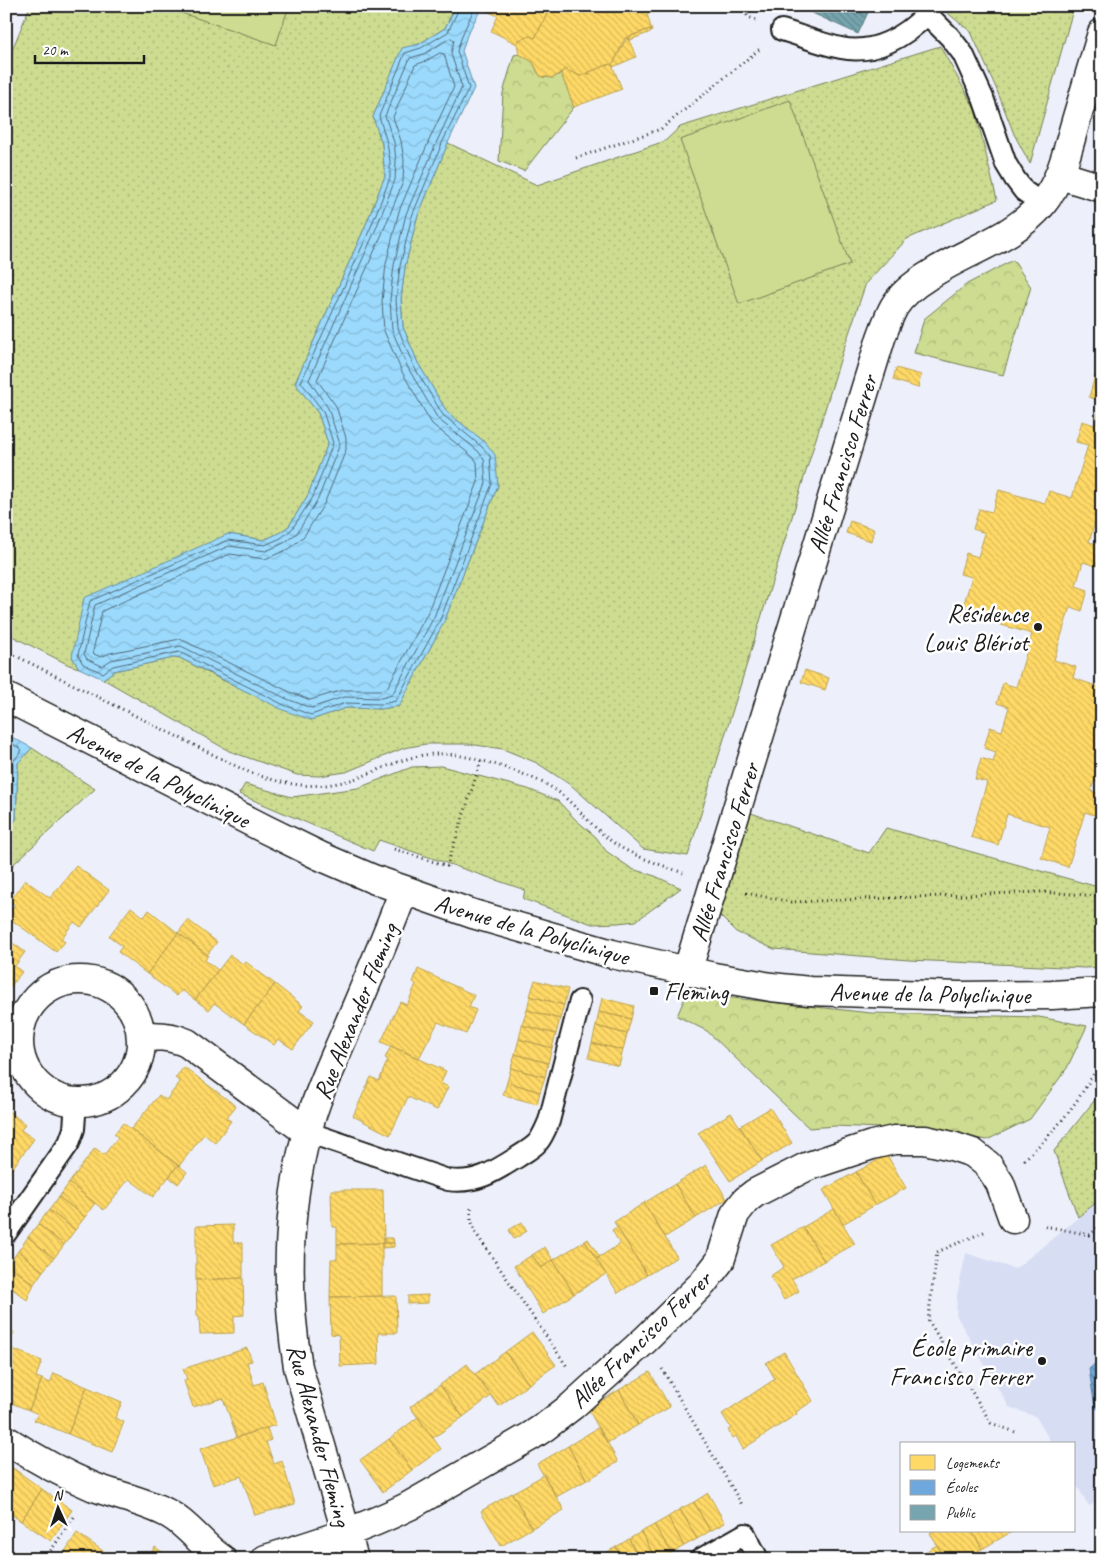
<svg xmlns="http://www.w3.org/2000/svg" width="1108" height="1565" font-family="Caveat,sans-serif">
<defs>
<pattern id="grass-dots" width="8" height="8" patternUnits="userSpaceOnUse" patternTransform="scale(1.25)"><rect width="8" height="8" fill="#cddc90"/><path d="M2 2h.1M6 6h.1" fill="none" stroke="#afbc7c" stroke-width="1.8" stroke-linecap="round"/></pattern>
<pattern id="forest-crowns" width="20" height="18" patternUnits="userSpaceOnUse" patternTransform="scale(1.25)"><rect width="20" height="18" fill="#cddc90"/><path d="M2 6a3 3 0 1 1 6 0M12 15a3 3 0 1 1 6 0" fill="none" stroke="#afbc7c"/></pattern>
<pattern id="water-waves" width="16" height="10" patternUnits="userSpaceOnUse" patternTransform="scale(1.25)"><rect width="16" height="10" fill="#9bdafd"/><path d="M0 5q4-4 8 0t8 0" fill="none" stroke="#85bad8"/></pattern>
<pattern id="homes-back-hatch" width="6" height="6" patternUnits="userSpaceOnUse" patternTransform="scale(1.25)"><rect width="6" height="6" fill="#ffd966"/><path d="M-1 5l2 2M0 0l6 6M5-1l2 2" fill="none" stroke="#daba58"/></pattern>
<pattern id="schools-back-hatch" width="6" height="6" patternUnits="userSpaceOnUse" patternTransform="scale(1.25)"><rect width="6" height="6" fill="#6fa8dc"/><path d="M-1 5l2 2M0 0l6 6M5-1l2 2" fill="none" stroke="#5a88b2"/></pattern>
<pattern id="public-back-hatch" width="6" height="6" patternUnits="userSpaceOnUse" patternTransform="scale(1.25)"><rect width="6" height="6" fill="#76a5af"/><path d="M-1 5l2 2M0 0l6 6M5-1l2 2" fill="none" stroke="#60868e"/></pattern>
</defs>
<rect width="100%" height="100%" fill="#edf0fa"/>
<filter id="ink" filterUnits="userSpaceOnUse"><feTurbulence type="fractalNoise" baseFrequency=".02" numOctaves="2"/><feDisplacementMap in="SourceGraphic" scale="10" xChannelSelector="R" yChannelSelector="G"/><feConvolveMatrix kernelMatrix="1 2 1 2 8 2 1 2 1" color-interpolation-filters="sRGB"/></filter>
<g filter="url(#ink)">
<path fill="#d7def4" d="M1102,1198v301l-13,7 -15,-25v-37h-22l-16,-27 -27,-10 -53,-92 1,-20 9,-42 49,16z"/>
<path fill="url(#grass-dots)" stroke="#747c56" d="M30,6l425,1 -10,21 -26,16 -17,5 -29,68 9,27 3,32 -20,51 -70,156 23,30 10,30 -20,52 -19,31 -10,7 -15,7 -36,-6 -156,123 7,11 -10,-3 -63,-32v-568z
M946,6h128l-44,158 -16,-30 -18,-46 -25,-56 -26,-21z
M940,46l35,63 22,91 -90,39 -41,44 -25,74 -153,499 -45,-7 -71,-63 -35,-23 -34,-14 -35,-5h-42l-22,4 -58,24 -27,4 -22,-1 -68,-24 -126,-72 11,-8 64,-14 40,21 93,42 35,-12 35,1 18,-3 45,-84 54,-137 -12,-42 -39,-31 -29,-49 -15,-36 -2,-28 4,-32 12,-49 31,-75 89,42 128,-44 15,-14z
M32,748l63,41 -89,82v-42l10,-9 2,-57z
M441,766l87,23 30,12 18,19 20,17 10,14 26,18 23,7 26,12 -45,33 -18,2 -26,1 -69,-25 2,-9 -146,-50 -6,11 -134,-57 6,-10 47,13 66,-9 54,-21z
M751,813l118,40 17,-25 212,59 4,-12v92l-17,1 -176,-8 -135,-11 -38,-17 -17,-17z
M1102,1091v107l-24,19 -24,-66z"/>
<path fill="url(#forest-crowns)" stroke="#747c56" d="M519,54l14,8 5,11 4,4 11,1 8,-5 13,34 -50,64 -25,-10 4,-68 11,-38z
M1013,260l18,27 -28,88 -89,-22 10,-34 43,-35z
M687,993l184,20 168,4 48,9 -20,42 -37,51 -43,21 -60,-10 -92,-4 -26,2 -102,-97 -30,-15z"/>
<path fill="#cddc90" stroke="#747c56" d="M161,6h128l-13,39z
M790,100l60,164 -111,40 -59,-164z"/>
<path fill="url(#water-waves)" stroke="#688ea3" d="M456,6h20l5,3 -14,26 -5,16 12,37 -26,55 -31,75 -12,49 -4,32 2,28 15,36 29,49 39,31 9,12 3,30 -54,137 -45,84 -18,3 -35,-1 -35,12 -28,-10 -105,-53 -64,14 -11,8 -24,-11 -7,-11 12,-59 144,-64 36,6 15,-7 10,-7 19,-31 20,-52 -10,-30 -23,-30 70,-156 20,-51 -3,-32 -9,-27 29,-69 17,-4 26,-16z
M6,734l26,14 -14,15 -2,57 -10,9z"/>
<path fill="url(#homes-back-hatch)" stroke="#bba050" d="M476,6h75l-16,32 -5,-2 -11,4 -2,4 -26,-13 7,-15z
M551,6h112l-7,5 -9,3 5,17 -1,1 -1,-3 -22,8 2,3h-2l-1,-3 -2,1 -11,24 -2,2 1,3 -3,-3 -21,8v4l-1,-3 -8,3 -15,-7 -12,9 -13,-2 -7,-14 -14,-8 -2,-10 2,-4 11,-4 5,2z
M650,29l1,3 -21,8 -2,-3z
M627,37l1,3h2l6,17 -23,10 -1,-3 2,-2z
M610,64l3,3 9,22 -48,18 -13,-34 4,-4 15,7 8,-3 1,3v-4z
M896,368l25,7 -3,13 -25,-8z
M1095,376l7,3v122l-13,41 13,3 -6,21 -13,-4 -7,24 12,4 -6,21 -12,-4 -16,53 22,7 -3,11 29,10v67l-2,6 2,1v22l-8,-3 -3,10 11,3v6l-5,16 -12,-4 -17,55 -27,-9 9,-31 -43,-13 -9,31 -27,-8 16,-55 -12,-3 6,-21 12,4 3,-10 -12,-4 6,-21 12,4 7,-24 -12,-4 6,-20 13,4 16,-53 -71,-21 11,-36 -12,-3 6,-21 12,4 7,-24 -12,-4 6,-20 13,3 7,-22 46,13 4,-12 23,7 16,-53 -12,-3 6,-21 13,4 6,-24 -12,-4z
M850,521l24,8 -3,12 -25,-8z
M805,670l24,8 -4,12 -24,-8z
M76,866l33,24 -28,37 -7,-5 -13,17 4,3 -9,10 -50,-36 9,-11 -5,-4 15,-21 25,18z
M131,907l13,10 5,-7 29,23 -31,41 -29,-22 4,-6 -13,-10z
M188,920l29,22 -10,13 -29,-22z
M178,933l30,22 -3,5 13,10 -23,30 -13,-10 -5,6 -30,-22z
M6,938l19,14 -10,14 7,6 -16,20z
M230,955l13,9 3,-2 29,22 -31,40 -30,-21 -5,7 -14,-10z
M418,969l56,26 -5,12 7,3 -10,24 -28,-12 -19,36 -38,-16 19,-40 7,3 9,-21 -3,-2z
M535,980l33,9 -4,16 -34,-9z
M275,984l28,22 -4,5 15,10 -21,28 -15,-10 -4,6 -30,-21z
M530,996l34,9 -4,14 -33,-9z
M602,998l32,8 -3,13 -32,-7z
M527,1010l33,9 -4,15 -34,-9z
M599,1012l32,7 -4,15 -31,-8z
M522,1025l34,9 -4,14 -33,-9z
M596,1026l31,8 -4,16 -31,-7z
M519,1039l33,9 -4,15 -33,-9z
M592,1043l31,7 -4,16 -31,-8z
M391,1046l55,25 -5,12 7,4 -11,23 -29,-13 -18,38 -37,-19 18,-39 8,4 9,-22 -3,-1z
M515,1054l33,9 -3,14 -34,-9z
M184,1067l52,39 -10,12 5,3 -16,22 -11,-9 -25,32 -48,-37 28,-34 7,5 14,-18 -5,-4z
M511,1068l34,9 -5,15 -33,-10z
M507,1082l33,10 -3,12 -34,-9z
M770,1108l22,35 -30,18 -22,-35z
M6,1109l19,15 -4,6 13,9 -28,38z
M731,1113l31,48 -32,20 -32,-48z
M123,1123l55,42 -25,32 -24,-18 -25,31 -35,-27 26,-35 9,7 14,-18 -4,-3z
M887,1155l19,33 -31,17 -19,-33z
M178,1165l9,7 -9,12 -9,-7z
M706,1165l21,34 -31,19 -21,-34z
M856,1172l19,33 -32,19 -20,-34z
M69,1183l26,20 -10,14 -26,-20z
M675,1184l21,34 -31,19 -21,-34z
M331,1190h52l1,53 -47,1v-17h-5z
M59,1197l26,20 -10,13 -26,-20z
M644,1203l33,54 -30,18 -33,-53z
M834,1209l21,35 -31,17 -21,-34z
M49,1210l26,20 -11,15 -26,-21z
M522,1222l5,9 -13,8 -5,-9z
M38,1224l26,21 -10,13 -26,-21z
M233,1225v17l10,1v35l-47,2v-54z
M617,1227l30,48 -29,18 -22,-34 24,-15 -8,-14z
M803,1227l21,34 -32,18 7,12 -15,9 -14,-24 14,-9 -13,-22z
M28,1237l26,21 -11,13 -25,-20z
M384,1238h9l1,5h-10z
M588,1239l12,18 -4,2 -11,-18z
M585,1241l21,33 -32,20 -21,-34z
M382,1243h12v4l-12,1z
M382,1243v53l-52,1 1,-38h6v-15z
M545,1247l8,13 -12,8 -9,-13z
M18,1251l25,20 -9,13 -26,-19z
M532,1255l9,13 12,-8 21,34 -31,20 -29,-48z
M8,1265l26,19 -7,16 -21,-16v-17z
M243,1278l1,37 -10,1v17l-34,1 -1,-18h-2l-1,-36z
M428,1295v8l-20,1v-8z
M396,1296l1,37h-19l1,31 -39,2 -1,-31 -8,-1 -1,-37z
M6,1328l8,4 -8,20z
M532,1332l24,33 -27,19 -24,-32z
M8,1347l34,14 -6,16 6,2 -13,31 -23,-9v-49z
M247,1348l5,13 -5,1 7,23 9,-3 13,43 -39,12 -14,-39 -30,9 -9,-26 3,-2 -4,-10z
M505,1352l24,32 -30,22 -24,-32z
M784,1352l29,49 -17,11 1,2 -54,35 -7,-13 -3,2 -5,-8 3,-2 -9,-14 53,-35 -9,-16z
M467,1364l24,32 -28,21 -23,-32z
M650,1372l20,35 -32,18 -19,-35z
M54,1373l33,14 -19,47 -34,-14 4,-6 -9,-4 13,-31 8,4z
M440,1385l23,32 -30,21 -23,-31z
M87,1387l35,15 -7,16 9,4 -12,30 -44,-18z
M619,1390l19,35 -31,18 -19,-34z
M418,1417l23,32 -29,21 -23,-31z
M599,1427l19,35 -31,18 -19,-34z
M267,1428l4,12 -5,2 8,22 8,-3 13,43 -40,11 -14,-39 -28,9 -13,-36z
M389,1439l23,31 -29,22 -23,-32z
M568,1446l19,34 -31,17 -19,-33z
M13,1468l29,21 -21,32 -15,-10v-33z
M544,1475l20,35 -32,18 -20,-35z
M42,1489l30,21 -21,31 -30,-20z
M512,1493l20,35 -31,18 -20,-35z
M708,1493l17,30 -15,8 -16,-29z
M694,1502l16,29 -13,8 -17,-30z
M680,1509l17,30 -13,7 -16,-29z
M668,1517l16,29 -12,7 -18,-28z
M654,1525l18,28 -10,6h-6l-15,-27z
M932,1531h40l10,18 -18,10h-19l-15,-26z
M972,1531h41l-31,18z
M641,1532l15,27h-17l-10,-20z
M77,1533l29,20 -4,6h-42z
M629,1539l10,20h-17l-6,-12z
M937,1545l8,14h-32z
M155,1547l17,12h-25z
M616,1547l6,12h-18l-2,-4z"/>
<path fill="url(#schools-back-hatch)" stroke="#567ea2" d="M1102,1358v52l-7,-2 -6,-39z"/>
<path fill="url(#public-back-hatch)" stroke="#5b7c83" d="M797,6h74l-13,28z"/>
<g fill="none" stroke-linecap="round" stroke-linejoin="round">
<path stroke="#4f6876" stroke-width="1" d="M460,6l-12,26 -27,16 -16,5 -26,63 8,27 3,18v17l-20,51 -69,153 22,29 10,32 -20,54 -21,32 -11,9 -16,7 -37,-5 -138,61 -12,54 5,9 20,9 10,-7 66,-14 105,53 27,10 34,-12 36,1 15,-3 44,-81 52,-136 -2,-28 -8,-9 -39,-32 -30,-50 -15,-37 -2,-28 4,-34 12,-50 31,-75 26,-53 -12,-37 6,-18 12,-26
M451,38l3,2 -3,14 11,33 -24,52 -32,75 -12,51 -4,35 2,30 16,38 30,51 40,32 6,8 2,24 -52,134 -42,78 -11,3 -37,-1 -33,11 -24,-9 -106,-53 -70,14 -9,6 -15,-7 -3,-5 11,-49 134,-59 37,5 18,-8 13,-10 21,-34 22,-55 -12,-36 -19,-28 66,-149 20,-51 1,-19 -2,-19 -9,-26 25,-58 14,-4z
M440,53l4,1 10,33 -23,49 -32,75 -13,53 -4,37 2,30 18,41 30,52 41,33 4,5 1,20 -51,132 -40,74 -7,2h-37l-33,10 -20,-8 -110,-53 -70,14 -9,4 -7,-3 -1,-3 9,-40 128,-57 35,5 24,-10 15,-13 20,-32 22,-54v-12l-10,-32 -19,-26 65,-146 21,-52 1,-22 -3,-19 -8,-24 22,-52 11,-4z
M6,739l16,11 -9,12 -2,55 -5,5"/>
<g stroke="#1c1c1c" stroke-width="24">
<path id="lane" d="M782,30c20,6 39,14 59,18 33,7 64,-11 86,-34l23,23 13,17 20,44 23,66 9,15 9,12 18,13
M307,1132l141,48c27,4 46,-8 68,-22 7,-5 16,-9 22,-16 5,-6 8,-14 11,-21l31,-120
M6,1233l63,-90 5,-14 2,-28
M701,1559l44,-25 13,25"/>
</g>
<g stroke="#1c1c1c" stroke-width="31">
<path id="street" d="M1060,175l42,13
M687,972l194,-634c4,-11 8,-22 13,-31 8,-13 21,-23 34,-31 37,-25 85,-37 114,-72 19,-23 25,-52 33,-80 9,-30 18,-61 27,-91
M19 1041a61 61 0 1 1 122 0a61 61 0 1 1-122 0Z
M141,1037c17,-2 31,-1 46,6l120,89
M6,1440c28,18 57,34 88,47 24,9 53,15 75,27 21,12 33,32 53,45
M266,1559c49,-15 97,-30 143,-53l122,-70 15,-10 26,-20 73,-66 58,-57 17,-22 15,-47 11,-14 9,-7 51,-26 66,-22 22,-5h31l27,6 21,7 15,12 12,18 13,36
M354,1559l-56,-192c-14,-83 -11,-171 14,-252 9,-29 22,-56 34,-84 20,-47 40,-93 58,-141"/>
</g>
<g stroke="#1c1c1c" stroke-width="31">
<path id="secondary" d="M6,697l259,132 55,27 53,23 100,35 139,40 102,23 57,10 39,4 149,5 93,-1 50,-3"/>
</g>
<path stroke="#1c1c1c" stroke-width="3" stroke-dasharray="1 4" stroke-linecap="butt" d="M742,6l6,11 8,3
M576,158l85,-29 100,-81
M6,651l240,120c30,11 60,19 92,12 43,-8 68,-35 117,-28 25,3 86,22 106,39 18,15 33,35 53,49 20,14 46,21 69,30
M394,849l53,17 34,-105
M746,893l45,9 249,-10 62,4
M1024,1160c32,-30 51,-53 73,-92
M471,1208v11l4,13 93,136
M1045,1226l45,9 12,-11
M984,1232l-47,20 -9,68 63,103 27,10
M662,1369l79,134 1,3
M45,1559l31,-45"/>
<use href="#lane" stroke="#fff" stroke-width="20"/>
<use href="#street" stroke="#fff" stroke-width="28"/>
<use href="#secondary" stroke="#fff" stroke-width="28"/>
</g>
</g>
<g fill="#1c1c1c" stroke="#fff" stroke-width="2">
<circle cx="1038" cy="627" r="5"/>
<rect x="649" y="986" width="10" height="10" rx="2.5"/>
<circle cx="1042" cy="1361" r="5"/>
</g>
<g text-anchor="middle" stroke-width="5" stroke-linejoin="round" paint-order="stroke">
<g font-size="25" fill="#1c1c1c" stroke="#fff">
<text transform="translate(842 464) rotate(-73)" y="9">Allée Francisco Ferrer</text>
<text transform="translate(159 775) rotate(27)" y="9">Avenue de la Polyclinique</text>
<text transform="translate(724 852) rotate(-73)" y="9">Allée Francisco Ferrer</text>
<text transform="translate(532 929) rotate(16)" y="9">Avenue de la Polyclinique</text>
<text transform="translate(930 993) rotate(1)" y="9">Avenue de la Polyclinique</text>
<text transform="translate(355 1011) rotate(-68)" y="9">Rue Alexander Fleming</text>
<text transform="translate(640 1339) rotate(-44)" y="9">Allée Francisco Ferrer</text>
<text transform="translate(320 1435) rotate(75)" y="9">Rue Alexander Fleming</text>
</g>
<g font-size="25" fill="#1c1c1c" stroke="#fff" text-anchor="end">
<text x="1028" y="622">Résidence<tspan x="1028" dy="29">Louis Blériot</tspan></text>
<text x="664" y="1000" text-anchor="start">Fleming</text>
<text x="1032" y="1356">École primaire<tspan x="1032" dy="29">Francisco Ferrer</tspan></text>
</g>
</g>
<rect width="1108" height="1565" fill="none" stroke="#fff" stroke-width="25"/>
<rect x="12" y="12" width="1083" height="1540" fill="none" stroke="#1c1c1c" stroke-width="2" filter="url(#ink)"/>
<rect x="900" y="1442" width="175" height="90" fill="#ffffff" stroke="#a4a4a4"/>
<rect x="910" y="1455" width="25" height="15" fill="#ffd966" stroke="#a4a4a4"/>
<text x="946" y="1468" font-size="15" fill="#1c1c1c">Logements</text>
<rect x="910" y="1480" width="25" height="15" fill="#6fa8dc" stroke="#a4a4a4"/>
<text x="946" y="1492" font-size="15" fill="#1c1c1c">Écoles</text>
<rect x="910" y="1505" width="25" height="15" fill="#76a5af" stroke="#a4a4a4"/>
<text x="946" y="1518" font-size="15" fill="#1c1c1c">Public</text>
<g transform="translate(58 1508) rotate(357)" stroke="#ffffff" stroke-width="4" paint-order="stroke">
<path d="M0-4L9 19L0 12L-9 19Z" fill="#1c1c1c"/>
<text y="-8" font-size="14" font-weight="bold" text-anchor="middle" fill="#1c1c1c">N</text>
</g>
<path d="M35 55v8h109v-8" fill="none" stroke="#1c1c1c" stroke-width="2.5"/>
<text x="42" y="55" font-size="15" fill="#1c1c1c" stroke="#ffffff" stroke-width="4" paint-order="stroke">20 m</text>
</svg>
